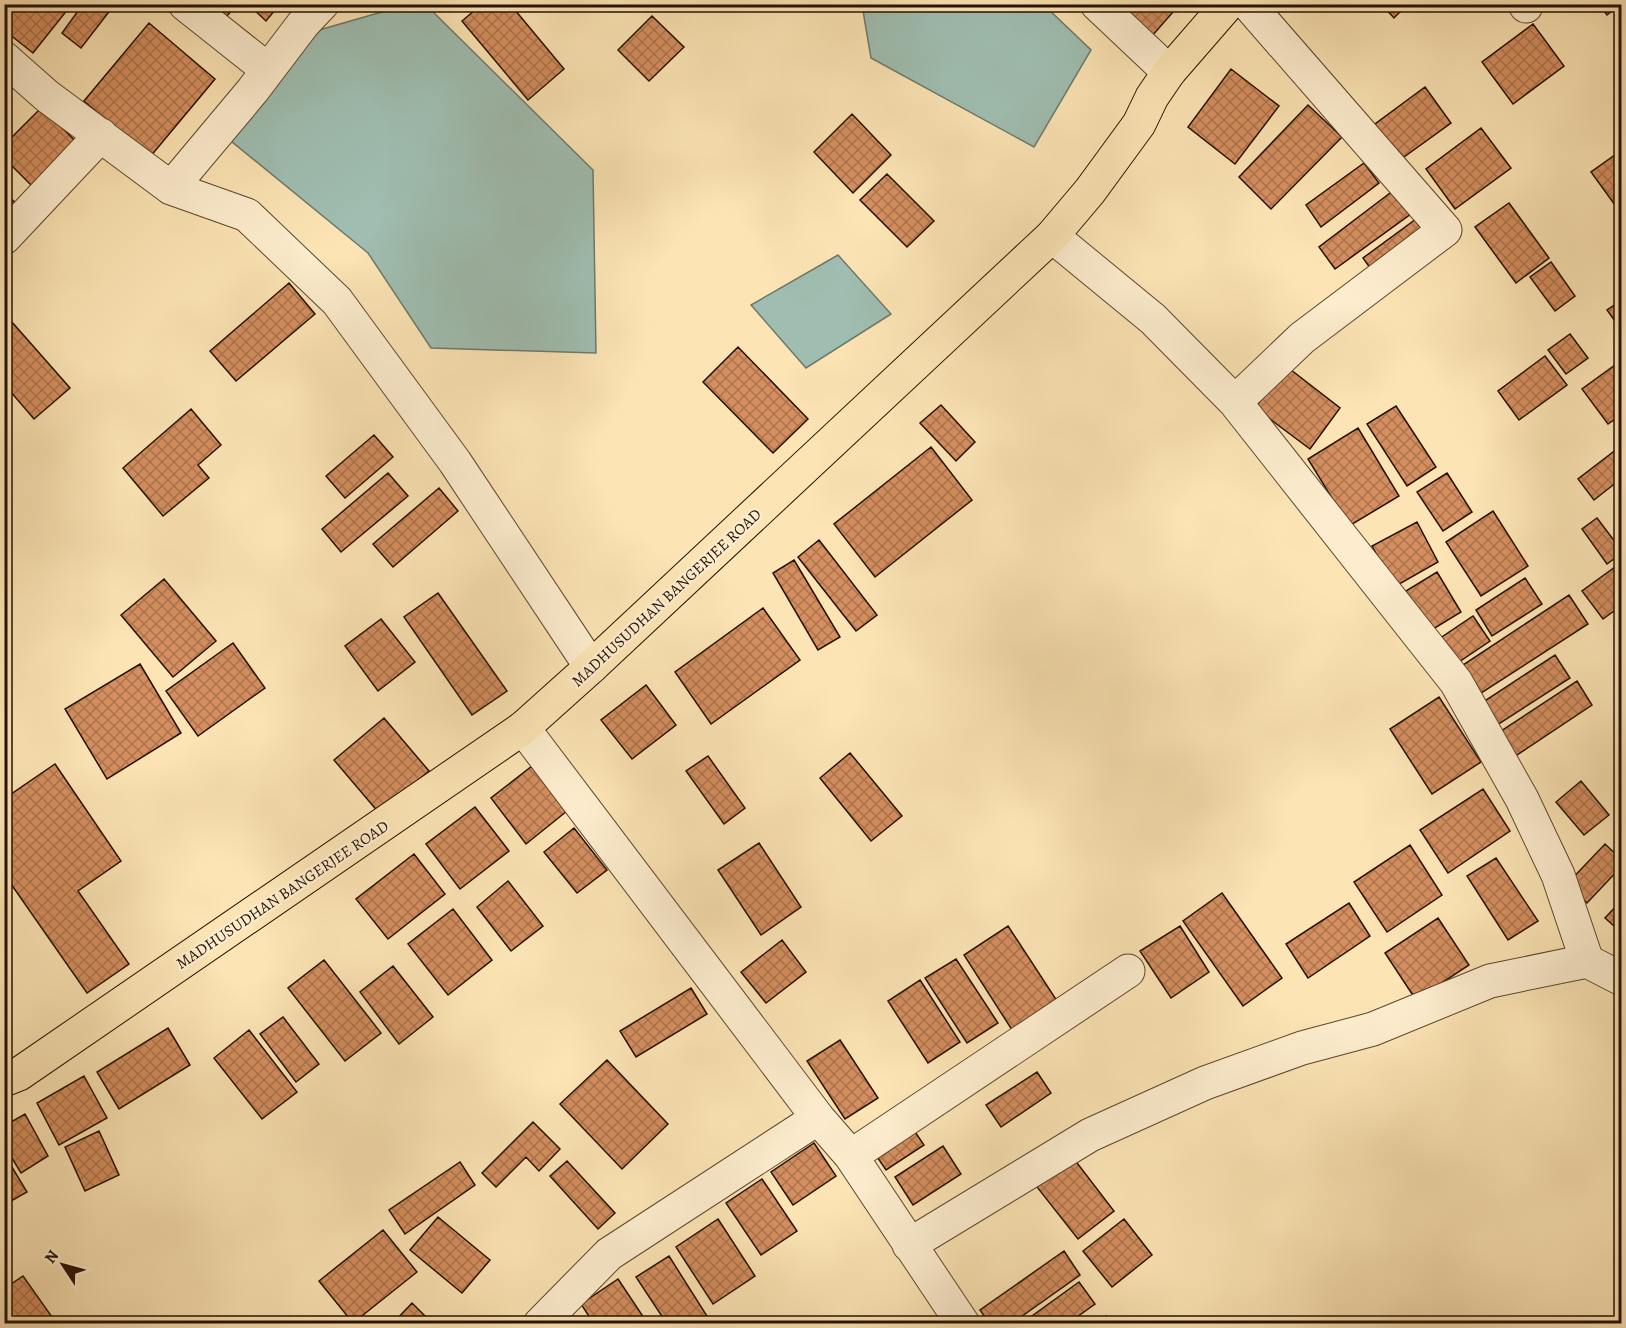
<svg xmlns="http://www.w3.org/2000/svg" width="1626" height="1328" font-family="Alegreya,serif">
<defs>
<pattern id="building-cross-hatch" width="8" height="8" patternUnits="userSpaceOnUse" patternTransform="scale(1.5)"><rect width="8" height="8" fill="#d48e5f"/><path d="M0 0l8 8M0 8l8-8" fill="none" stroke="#ac734c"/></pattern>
</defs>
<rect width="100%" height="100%" fill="#fce4b4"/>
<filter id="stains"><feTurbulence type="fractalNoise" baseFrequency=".00333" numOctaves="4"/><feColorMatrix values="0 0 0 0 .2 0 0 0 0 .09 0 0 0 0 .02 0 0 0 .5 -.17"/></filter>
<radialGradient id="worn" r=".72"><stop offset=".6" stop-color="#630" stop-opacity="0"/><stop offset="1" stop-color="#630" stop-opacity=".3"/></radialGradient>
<path fill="#9fbeb1" stroke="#6e796b" stroke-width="1.5" d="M406,5h20l167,165 3,183 -165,-5 -63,-95 -148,-121 68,-93z
M862,5h182l47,45 -57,97 -163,-89z
M838,255l53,59 -85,54 -55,-63z"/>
<path fill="url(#building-cross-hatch)" stroke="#251101" stroke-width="1.5" d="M13,4h59l-39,49 -29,-23v-16z
M83,4h32l-34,44 -19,-15z
M203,4h34l-15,18z
M248,4h32l-14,17z
M482,4h28l54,65 -36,31 -66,-79z
M1117,4h63l-28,32z
M1381,4h27l-14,14z
M1599,4h22l-14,11z
M652,16l32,31 -35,34 -31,-31z
M149,23l66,56 -65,78 -66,-56z
M1533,24l31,42 -51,38 -31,-42z
M1231,69l48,37 -44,58 -47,-37z
M1425,87l26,36 -54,39 -26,-35z
M1308,105l34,32 -71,72 -32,-32z
M42,107l37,38 -44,44 -31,-31v-13z
M852,114l39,41 -38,38 -39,-41z
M1481,128l30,40 -56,41 -29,-40z
M1622,150v51l-7,4 -24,-33z
M1364,163l15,20 -58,44 -15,-22z
M887,174l47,47 -27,26 -47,-47z
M1398,187l17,24 -80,58 -16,-22z
M4,192l16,15 -16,16z
M1509,203l40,55 -33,25 -41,-56z
M1416,219l12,17 -53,39 -12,-17z
M1551,262l24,34 -20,15 -25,-34z
M289,283l26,31 -79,67 -26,-30z
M1622,300v31l-15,-21z
M4,313l66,75 -36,31 -30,-35z
M1570,334l18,24 -22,16 -18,-24z
M738,347l70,72 -35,34 -70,-71z
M1545,356l22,29 -48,35 -21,-29z
M1622,360v54l-14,10 -26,-35z
M1286,366l54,42 -30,41 -55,-41z
M941,405l34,37 -19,19 -36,-38z
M1396,406l40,61 -29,19 -40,-62z
M191,409l30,36 -23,20 11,13 -46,38 -40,-48z
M1358,428l41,68 -50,30 -41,-67z
M374,435l19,22 -48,41 -19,-22z
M931,447l41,53 -97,77 -41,-53z
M1617,449l5,6v23l-28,22 -16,-21z
M388,473l20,23 -67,56 -19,-23z
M1447,473l25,39 -29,19 -26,-39z
M439,488l19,23 -65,56 -20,-23z
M1493,511l35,55 -47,30 -35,-54z
M1597,518l25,33v2l-15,11 -25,-35z
M1417,522l21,40 -44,25 -22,-41z
M819,540l58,75 -21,16 -58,-74z
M794,560l46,77 -22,13 -45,-77z
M1622,562v43l-19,14 -21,-28z
M1437,572l24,40 -36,22 -24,-40z
M1525,578l17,26 -50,32 -16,-26z
M164,579l52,62 -43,36 -52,-62z
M438,593l69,98 -35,24 -68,-98z
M1569,595l19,29 -113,73 -18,-28z
M763,608l37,52 -89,64 -36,-52z
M1473,616l17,25 -40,27 -17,-25z
M381,619l34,43 -37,29 -33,-45z
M1622,621v15l-8,-10z
M233,643l32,45 -67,48 -32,-45z
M1555,655l15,23 -79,51 -14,-23z
M140,664l41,69 -74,46 -42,-70z
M1577,681l15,24 -81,54 -16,-24z
M646,685l30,40 -44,34 -31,-39z
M1439,697l42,65 -49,32 -42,-65z
M384,718l45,53 -50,42 -45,-53z
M850,753l52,63 -31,25 -51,-63z
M708,756l37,52 -21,16 -38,-53z
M55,764l66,97 -43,30 51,73 -42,29 -83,-119v-75z
M532,766l35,45 -41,33 -35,-46z
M1581,781l28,34 -25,20 -28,-33z
M1483,789l27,42 -62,42 -28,-43z
M475,807l34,44 -49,38 -34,-45z
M574,828l33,42 -30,23 -33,-41z
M759,843l42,64 -40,28 -43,-65z
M1605,844l17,16v6l-35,37 -20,-19z
M1410,845l32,50 -55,37 -33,-50z
M414,854l31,40 -57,45 -32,-40z
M1496,858l42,63 -30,19 -41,-64z
M508,881l35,45 -32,25 -34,-44z
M1222,893l60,85 -39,28 -60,-85z
M1622,900v33l-17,-15z
M1349,903l21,33 -62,42 -22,-34z
M453,909l39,51 -44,35 -40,-51z
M1438,918l31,47 -53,35 -31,-47z
M1008,926l51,78 -45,29 -50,-78z
M1180,926l29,46 -38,26 -31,-47z
M782,940l24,32 -40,31 -25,-31z
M956,959l42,64 -31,20 -42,-65z
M324,960l57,73 -36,28 -57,-73z
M393,966l40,51 -34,27 -39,-52z
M920,980l40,62 -32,21 -40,-62z
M691,988l16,26 -71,43 -16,-26z
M283,1017l36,47 -23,18 -36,-48z
M168,1028l22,37 -71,44 -22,-37z
M249,1030l48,62 -35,27 -48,-61z
M840,1040l38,58 -33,21 -38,-58z
M607,1060l61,64 -46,45 -62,-65z
M1037,1072l14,21 -50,34 -15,-22z
M84,1076l23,42 -48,27 -22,-42z
M25,1114l23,42 -27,17 -17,-28v-19z
M533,1122l27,27 -21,22 -13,-14 -30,30 -14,-14z
M909,1123l15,22 -38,25 -15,-22z
M99,1131l20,44 -34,16 -20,-44z
M814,1143l22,33 -43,29 -22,-33z
M943,1146l18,28 -48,31 -18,-28z
M4,1154l23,38 -23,13z
M1074,1159l40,52 -36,28 -41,-52z
M567,1161l48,52 -17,16 -48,-53z
M460,1162l15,23 -70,49 -16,-24z
M762,1179l35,52 -36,24 -35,-52z
M438,1217l52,43 -28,33 -52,-43z
M718,1219l37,57 -42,28 -37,-57z
M1124,1219l28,36 -40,32 -29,-36z
M383,1230l34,42 -64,51 -34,-42z
M1064,1251l16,24 -69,49h-21l-10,-14z
M669,1256l43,68h-45l-31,-47z
M23,1276l29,41 -10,7h-38v-35z
M618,1279l30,45h-54l-13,-20z
M1079,1282l16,22 -28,20h-30l-5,-8z
M412,1303l21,21h-41z
M1106,1316l6,8h-17z"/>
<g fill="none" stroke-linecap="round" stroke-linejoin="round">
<g stroke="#5b462e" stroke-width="35">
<path id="minor" d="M185,4l83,66
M1097,4l72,68
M1525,4l1,2
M4,58l43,38 124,92 76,27 90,86 118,161 136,205
M171,188l82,-98 50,-66 19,-20
M1052,236l101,83 82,83 67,-64 143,-108 -197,-226
M4,238l97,-103
M1235,402l221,280 66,117 36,76 29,86
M523,728l295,390 33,38 112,168
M851,1156l277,-185
M909,1245l181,-110 115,-52 97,-35 71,-19 117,-48 97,-20 35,18
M540,1324l69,-70 209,-136"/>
</g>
<g stroke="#251101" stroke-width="35">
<path id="major" d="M4,1080l15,-6 504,-346 68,-61 461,-431 38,-45 49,-67 13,-27 17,-25 59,-68"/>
</g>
<use href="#minor" stroke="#fdedce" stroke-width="33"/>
<use href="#major" stroke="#fce4b4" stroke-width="33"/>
</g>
<g text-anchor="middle" stroke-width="4.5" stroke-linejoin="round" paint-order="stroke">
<g font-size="16" fill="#251101" stroke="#fdedce">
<text transform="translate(666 597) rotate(-43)" y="6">MADHUSUDHAN BANGERJEE ROAD</text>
<text transform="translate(282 894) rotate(-34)" y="6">MADHUSUDHAN BANGERJEE ROAD</text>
</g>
</g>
<rect width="1626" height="1328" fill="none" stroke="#fce4b4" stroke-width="24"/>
<rect x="6" y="6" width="1614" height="1316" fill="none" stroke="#251101" stroke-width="3"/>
<rect x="12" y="12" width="1602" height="1304" fill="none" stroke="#251101" stroke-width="1.5"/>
<g transform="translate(63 1265) rotate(306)" stroke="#fdedce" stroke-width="4.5" paint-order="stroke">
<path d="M0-4.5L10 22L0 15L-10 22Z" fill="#251101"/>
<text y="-9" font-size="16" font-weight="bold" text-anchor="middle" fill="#251101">N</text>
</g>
<rect width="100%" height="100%" filter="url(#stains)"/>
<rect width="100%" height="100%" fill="url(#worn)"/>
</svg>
